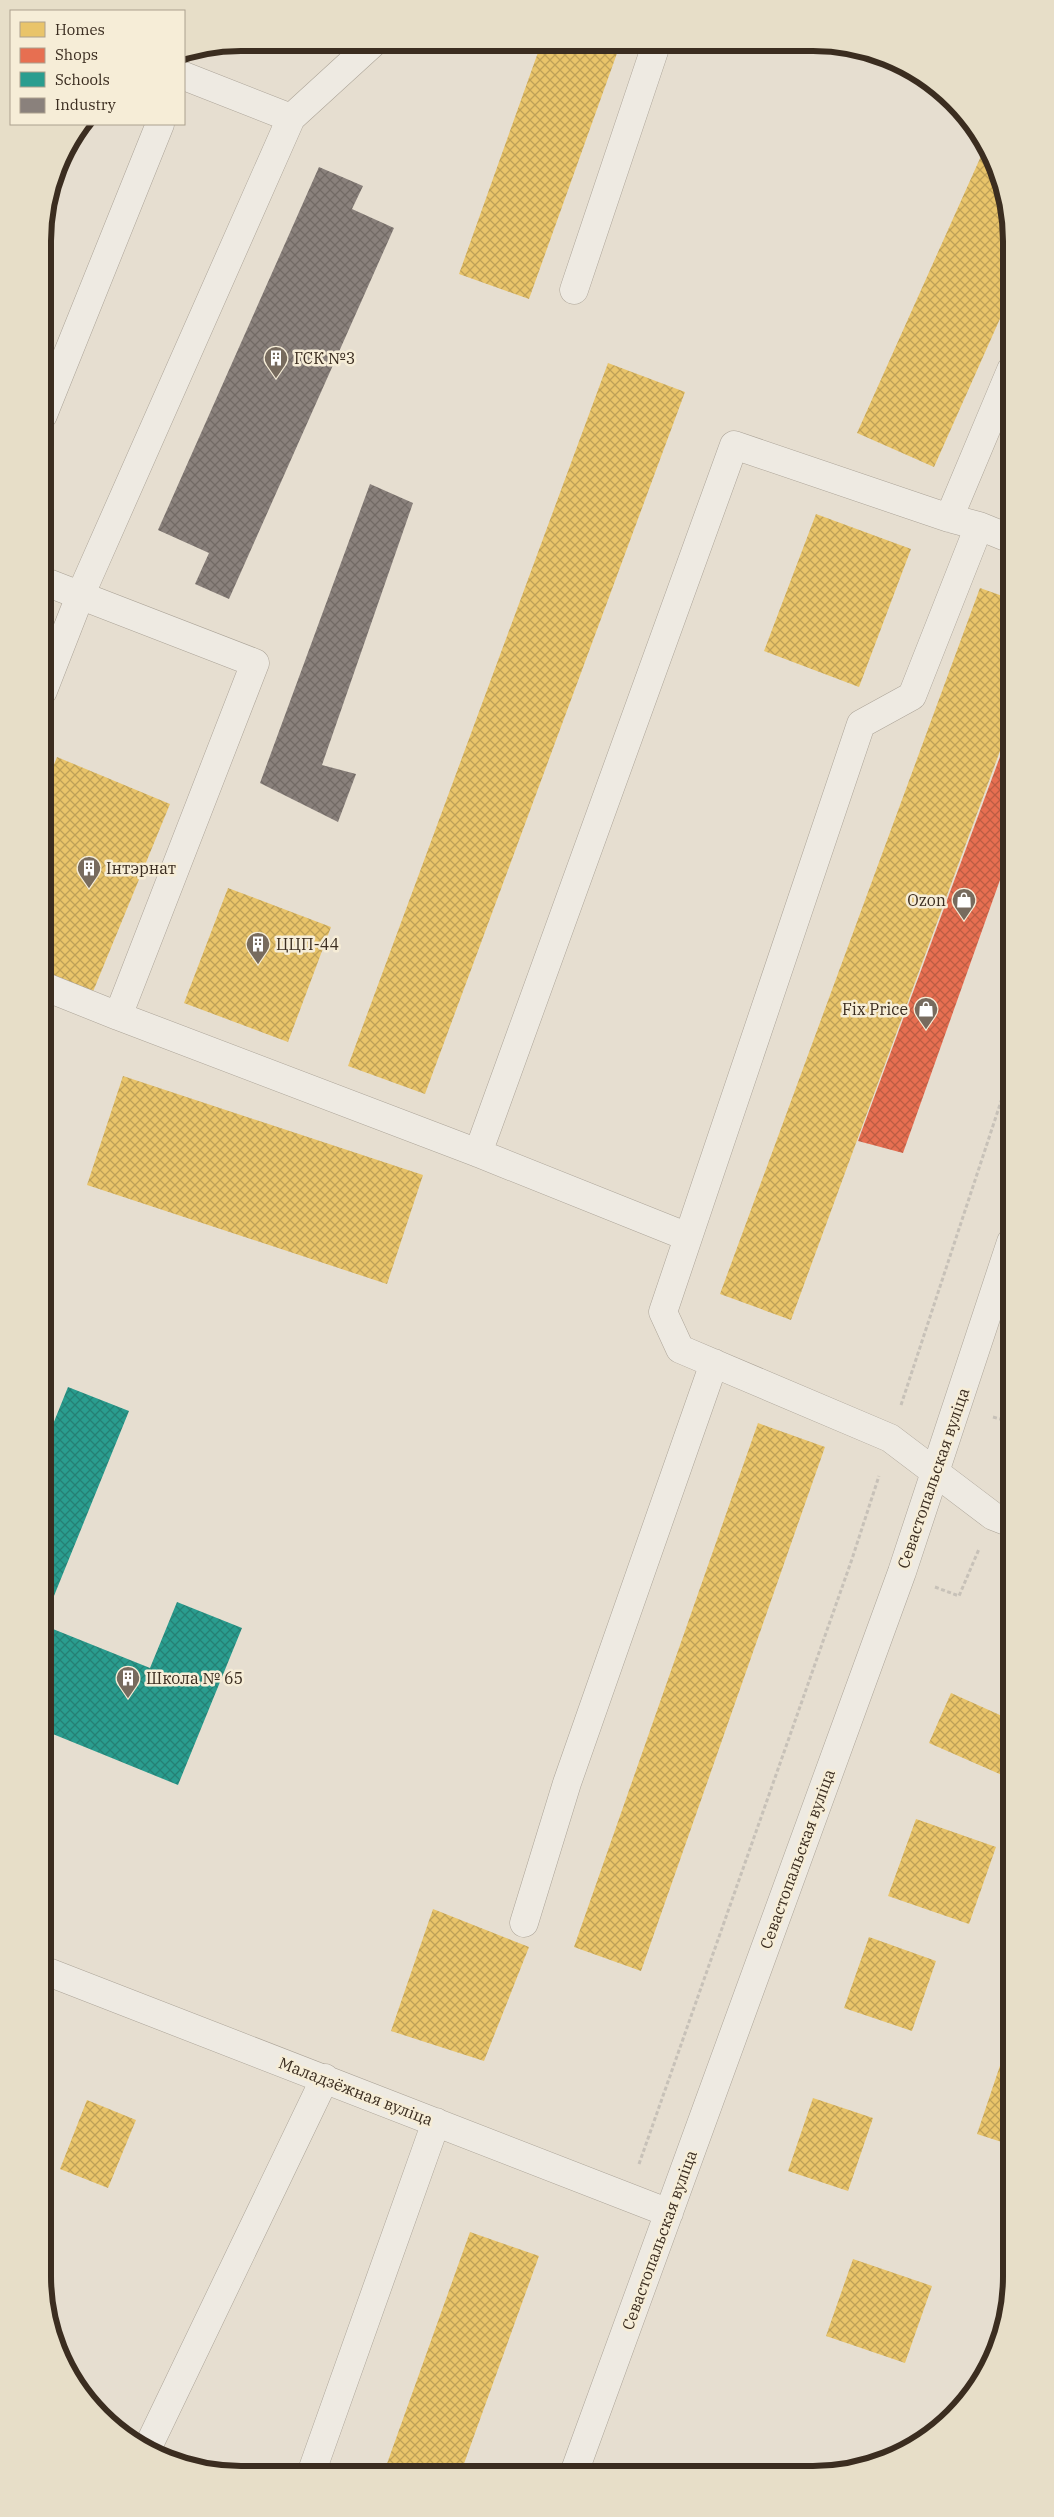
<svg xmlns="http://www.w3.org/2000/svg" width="1054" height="2517" font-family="'IBM Plex Serif',serif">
<defs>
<pattern id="homes-cross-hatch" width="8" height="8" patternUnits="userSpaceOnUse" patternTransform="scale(1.25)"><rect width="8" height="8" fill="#e9c46a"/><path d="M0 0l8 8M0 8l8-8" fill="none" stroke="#bea057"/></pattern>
<pattern id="shops-cross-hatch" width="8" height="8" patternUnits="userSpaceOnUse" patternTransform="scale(1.25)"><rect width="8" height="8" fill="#e76f51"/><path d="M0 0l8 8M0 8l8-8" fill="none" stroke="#bc5c43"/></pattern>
<pattern id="schools-cross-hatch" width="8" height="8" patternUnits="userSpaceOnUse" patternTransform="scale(1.25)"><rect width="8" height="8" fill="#2a9d8f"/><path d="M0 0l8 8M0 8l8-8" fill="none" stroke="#258074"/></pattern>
<pattern id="industry-cross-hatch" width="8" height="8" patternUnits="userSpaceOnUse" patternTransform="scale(1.25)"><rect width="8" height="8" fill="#8a817c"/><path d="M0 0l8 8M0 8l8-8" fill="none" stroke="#726a65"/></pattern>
</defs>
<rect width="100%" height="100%" fill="#e6ded0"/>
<path fill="url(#homes-cross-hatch)" d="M541,44l79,1 -91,254 -70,-25z
M986,145l19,45 7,52 -1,52 -77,173 -77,-34z
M608,363l77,29 -260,702 -77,-28z
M816,514l95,35 -52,138 -95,-36z
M980,588l31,11v122l-220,599 -71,-26z
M57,757l113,47 -78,190 -49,-20v-182z
M228,888l103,39 -43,115 -104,-39z
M123,1076l300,99 -36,109 -300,-99z
M758,1423l67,24 -184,524 -67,-24z
M951,1693l60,27v59l-82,-36z
M916,1819l80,28 -27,77 -81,-28z
M433,1909l96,38 -45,114 -93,-30z
M869,1937l67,24 -24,70 -68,-23z
M1011,2033v112l-34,-11z
M813,2098l60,20 -25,73 -60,-20z
M87,2100l49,20 -28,68 -48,-19z
M470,2232l69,24 -78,216h-77z
M853,2259l79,27 -27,77 -79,-27z"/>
<path fill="url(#shops-cross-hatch)" d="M1011,727v122l-108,304 -45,-12z"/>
<path fill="url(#schools-cross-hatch)" d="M68,1387l61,24 -86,212v-174z
M177,1602l65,26 -64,157 -135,-55v-105l107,43z"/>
<path fill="url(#industry-cross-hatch)" d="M319,167l44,19 -11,23 42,19 -165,371 -34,-15 14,-31 -51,-23z
M370,484l43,19 -91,262 34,9 -18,48 -78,-39z"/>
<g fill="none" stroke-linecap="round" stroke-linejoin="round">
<g stroke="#aca498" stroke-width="29">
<path id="minor" d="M184,76l107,42
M574,290l82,-245
M43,415l117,-291
M949,518l62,-148
M43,691l37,-95 211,-478 82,-75
M43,986l75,30 137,-353 -212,-82
M118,1016l360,137 210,84
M478,1153l256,-708 215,73 30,8
M1011,1523l-18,-7 -103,-78 -210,-89 -17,-37 198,-588 51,-28 67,-170 32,13
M524,1923l43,-140 147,-420
M43,1970l626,243
M147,2449l178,-371
M312,2471l124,-349
M574,2473l328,-901 109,-330"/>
</g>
<path stroke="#c7c1b8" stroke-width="3" stroke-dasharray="4 2.5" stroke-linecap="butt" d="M901,1405l110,-334
M993,1417l18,5
M1004,1480l7,-23
M935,1587l24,9 20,-47
M639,2164l213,-605 27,-83"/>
<use href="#minor" stroke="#eeeae2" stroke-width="28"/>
</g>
<defs>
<g id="building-pin" transform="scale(1.25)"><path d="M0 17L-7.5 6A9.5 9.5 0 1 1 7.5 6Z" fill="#776b5e" stroke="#f6edd7"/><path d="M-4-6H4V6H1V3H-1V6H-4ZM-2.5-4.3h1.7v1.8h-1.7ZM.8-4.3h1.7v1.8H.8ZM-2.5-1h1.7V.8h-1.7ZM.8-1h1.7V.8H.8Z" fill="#fff"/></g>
<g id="shop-pin" transform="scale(1.25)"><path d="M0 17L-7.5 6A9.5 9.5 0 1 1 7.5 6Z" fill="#776b5e" stroke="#f6edd7"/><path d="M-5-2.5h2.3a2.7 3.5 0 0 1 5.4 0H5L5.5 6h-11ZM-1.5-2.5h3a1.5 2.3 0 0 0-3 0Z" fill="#fff"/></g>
</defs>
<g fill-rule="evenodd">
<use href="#building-pin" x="276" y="358"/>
<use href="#building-pin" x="89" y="868"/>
<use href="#shop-pin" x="964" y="900"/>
<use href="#building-pin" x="258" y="944"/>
<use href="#shop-pin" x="926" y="1009"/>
<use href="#building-pin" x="128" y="1678"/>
</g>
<g text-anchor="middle" stroke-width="5" stroke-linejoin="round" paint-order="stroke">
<g font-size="16" fill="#3b2d20" stroke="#f6edd7" text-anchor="start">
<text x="294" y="364">ГСК №3</text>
<text x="106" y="874">Інтэрнат</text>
<text x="946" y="906" text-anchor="end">Ozon</text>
<text x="276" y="950">ЦЦП-44</text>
<text x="908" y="1015" text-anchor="end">Fix Price</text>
<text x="146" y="1684">Школа № 65</text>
</g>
<g font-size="16" fill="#3b2d20" stroke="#f6edd7">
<text transform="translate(933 1478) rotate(-71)" y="6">Севастопальская вуліца</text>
<text transform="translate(797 1859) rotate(-70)" y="6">Севастопальская вуліца</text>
<text transform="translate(356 2091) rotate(21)" y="6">Маладзёжная вуліца</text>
<text transform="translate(659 2240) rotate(-70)" y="6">Севастопальская вуліца</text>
</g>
</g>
<path d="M0 0H1054V2517H0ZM241 51H813A190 190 0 0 1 1003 241V2276A190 190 0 0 1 813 2466H241A190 190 0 0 1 51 2276V241A190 190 0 0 1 241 51Z" fill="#e7dec8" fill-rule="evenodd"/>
<path fill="none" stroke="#3b2d20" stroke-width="6" d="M241 51H813A190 190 0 0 1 1003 241V2276A190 190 0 0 1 813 2466H241A190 190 0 0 1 51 2276V241A190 190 0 0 1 241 51Z"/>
<rect x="10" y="10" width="175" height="115" fill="#f6edd7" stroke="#aba08e"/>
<rect x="20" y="22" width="25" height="15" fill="#e9c46a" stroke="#aba08e"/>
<text x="55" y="35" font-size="15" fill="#3b2d20">Homes</text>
<rect x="20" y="48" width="25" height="15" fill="#e76f51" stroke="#aba08e"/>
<text x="55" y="60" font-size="15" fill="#3b2d20">Shops</text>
<rect x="20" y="72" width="25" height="15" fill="#2a9d8f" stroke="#aba08e"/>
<text x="55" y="85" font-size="15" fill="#3b2d20">Schools</text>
<rect x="20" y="98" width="25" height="15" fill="#8a817c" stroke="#aba08e"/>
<text x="55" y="110" font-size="15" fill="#3b2d20">Industry</text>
</svg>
